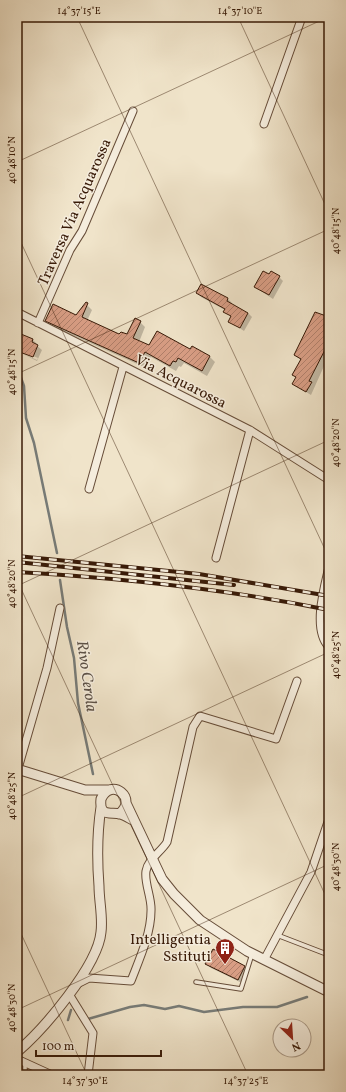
<svg xmlns="http://www.w3.org/2000/svg" width="346" height="1092" font-family="Vollkorn,serif">
<defs>
<pattern id="building-hatch" width="6" height="6" patternUnits="userSpaceOnUse"><rect width="6" height="6" fill="#d89d84"/><path d="M-1 1l2-2M0 6l6-6M5 7l2-2" fill="none" stroke="#b07f6a"/></pattern>
</defs>
<rect width="100%" height="100%" fill="#f0e4ca"/>
<filter id="stains"><feTurbulence type="fractalNoise" baseFrequency=".005" numOctaves="4"/><feColorMatrix values="0 0 0 0 .2 0 0 0 0 .09 0 0 0 0 .02 0 0 0 .5 -.17"/></filter>
<radialGradient id="worn" r=".72"><stop offset=".6" stop-color="#630" stop-opacity="0"/><stop offset="1" stop-color="#630" stop-opacity=".3"/></radialGradient>
<path fill="#0003" d="M269,276l10,1 4,4 -10,18 -18,-12z
M197,293l31,6 4,4 -1,2 17,8 4,4 -8,14 -15,-10 2,-4 -7,-6 1,-1 -24,-13z
M86,304l6,6 -5,11 32,14 8,1 13,-14 5,5 -6,15 11,5 40,4 2,-4 18,10 5,5 -8,14 -23,-13 -3,4 -2,-1 -3,5 -25,-14 -7,10 -92,-41 -6,-6 30,-4z
M329,319v36l-18,40 -18,-11 3,-6 -3,-3 8,-15 -6,-5z
M17,339l16,1 4,4 -1,1 6,5 -5,11 -16,-8 16,7 1,-2 -20,-8z
M207,964l37,2 4,4 -6,13 -31,-15z"/>
<g fill="none" stroke-linecap="round" stroke-linejoin="round">
<path stroke="#777b77" stroke-width="2.5" d="M17,367l7,19 2,32 8,25 23,110
M60,580l7,47 7,31 4,45 15,71
M88,1019l42,-12 14,-2 21,4 14,-3 25,6 39,-5h34l30,-10
M68,1020l3,-10"/>
</g>
<path fill="url(#building-hatch)" stroke="#381a07" d="M263,271l6,3 2,-3 9,5 -11,19 -15,-8z
M201,284l27,14 -1,3 21,12 -8,15 -12,-6 3,-6 -8,-4 2,-3 -29,-16z
M86,302l2,1 -6,14 37,17 2,-2 6,2 8,-16 6,3 -8,17 16,7 8,-14 33,18 2,-3 18,10 -8,15 -24,-13 -2,4 -3,-1 -3,5 -25,-14 -6,11 -94,-42 8,-17 23,11z
M315,312l14,5v25l-20,39 3,1 -6,10 -14,-8 4,-7 -4,-2 9,-16 -7,-4z
M21,334l12,5 -1,3 6,3 -5,12 -16,-6v-15z
M213,949l32,17 -7,14 -33,-16z"/>
<g fill="none" stroke-linecap="round" stroke-linejoin="round">
<g stroke="#664c38" stroke-width="5.5">
<path id="service" d="M277,935l52,20
M196,982l45,7 11,-35
M25,1063v12"/>
</g>
<g stroke="#664c38" stroke-width="9">
<path id="minor" d="M264,124l38,-107
M17,312l233,118 79,50
M38,323l32,-73 12,-19 51,-120
M89,489l34,-122
M216,558l34,-128
M329,567c-5,21 -17,63 0,80
M17,772l30,-104 13,-60
M264,960l47,-88 18,-53
M79,983l10,-5 42,3c8,-21 20,-47 20,-70 1,-13 -7,-28 -5,-40 2,-12 15,-19 21,-29l26,-115 7,-11 76,23 21,-58
M69,994l24,39 -5,42
M17,1059l35,16"/>
</g>
<g stroke="#664c38" stroke-width="11">
<path id="tertiary" d="M17,769l68,21h24
M126,803l36,76 12,15 26,26 47,31 82,41
M119,814c20,-15 -8,-38 -18,-15 -2,18 9,13 19,15 4,1 9,4 13,6
M17,1052c26,-22 81,-86 84,-120 2,-15 -2,-31 -2,-46 -2,-26 -2,-53 2,-79"/>
</g>
<use href="#service" stroke="#f5eddd" stroke-width="3.5"/>
<use href="#minor" stroke="#f5eddd" stroke-width="7"/>
<use href="#tertiary" stroke="#f5eddd" stroke-width="9"/>
<g stroke="#381a07" stroke-width="4">
<path id="rail" d="M17,556l182,18 130,22
M17,562l217,23
M17,572c105,6 209,17 312,38"/>
</g>
<use href="#rail" stroke="#f5eddd" stroke-width="2.5" stroke-dasharray="8" stroke-linecap="butt"/>
</g>
<path fill="none" stroke="#381a07" stroke-width="1" stroke-opacity="0.45" d="M77,17l252,541M238,17l91,196M17,162l311,-145M17,234l312,669M17,374l312,-145M17,580l231,495M17,586l312,-146M17,798l312,-146M17,925l70,150M17,1010l312,-146"/>
<defs>
<g id="building-pin" transform="scale(1)"><path d="M0 17L-7.5 6A9.5 9.5 0 1 1 7.5 6Z" fill="#8f2418" stroke="#f5eddd"/><path d="M-4-6H4V6H1V3H-1V6H-4ZM-2.5-4.3h1.7v1.8h-1.7ZM.8-4.3h1.7v1.8H.8ZM-2.5-1h1.7V.8h-1.7ZM.8-1h1.7V.8H.8Z" fill="#fff"/></g>
</defs>
<g fill-rule="evenodd">
<use href="#building-pin" x="225" y="948"/>
</g>
<g text-anchor="middle" stroke-width="3" stroke-linejoin="round" paint-order="stroke">
<g font-size="15" fill="#381a07" stroke="#f5eddd">
<text transform="translate(74 212) rotate(-66)" y="5">Traversa Via Acquarossa</text>
<text transform="translate(181 381) rotate(27)" y="5">Via Acquarossa</text>
</g>
<g font-size="15" fill="#381a07" stroke="#f5eddd" text-anchor="end">
<text x="211" y="944">Intelligentia<tspan x="211" dy="17">Sstituti</tspan></text>
</g>
<g font-size="16" font-style="italic" fill="#5d5248" stroke="#f5eddd">
<text transform="translate(88 676) rotate(82)" y="6">Rivo Cerola</text>
</g>
</g>
<rect width="346" height="1092" fill="none" stroke="#f0e4ca" stroke-width="44"/>
<g transform="translate(292 1038) rotate(155)"><circle r="19" fill="#f5eddd" stroke="#a99987"/>
<path d="M0-3L7 15L0 10L-7 15Z" fill="#8f2418"/>
<text y="-6" font-size="11" font-weight="bold" text-anchor="middle" fill="#381a07">N</text>
</g>
<path d="M36 1050v6h125v-6" fill="none" stroke="#381a07" stroke-width="2"/>
<text x="42" y="1050" font-size="12" fill="#381a07" stroke="#f5eddd" stroke-width="3" paint-order="stroke">100 m</text>
<rect x="22" y="22" width="302" height="1048" fill="none" stroke="#381a07" stroke-width="1.5"/>
<g font-size="10" text-anchor="middle" fill="#381a07">
<text x="79" y="14">14°37'15"E</text>
<text x="240" y="14">14°37'10"E</text>
<text transform="translate(11 160) rotate(-90)" y="4">40°48'10"N</text>
<text transform="translate(335 231) rotate(-90)" y="4">40°48'15"N</text>
<text transform="translate(11 372) rotate(-90)" y="4">40°48'15"N</text>
<text transform="translate(335 443) rotate(-90)" y="4">40°48'20"N</text>
<text transform="translate(11 584) rotate(-90)" y="4">40°48'20"N</text>
<text transform="translate(335 655) rotate(-90)" y="4">40°48'25"N</text>
<text transform="translate(11 796) rotate(-90)" y="4">40°48'25"N</text>
<text transform="translate(335 867) rotate(-90)" y="4">40°48'30"N</text>
<text transform="translate(11 1008) rotate(-90)" y="4">40°48'30"N</text>
<text x="85" y="1084">14°37'30"E</text>
<text x="246" y="1084">14°37'25"E</text>
</g>
<rect width="100%" height="100%" filter="url(#stains)"/>
<rect width="100%" height="100%" fill="url(#worn)"/>
</svg>
